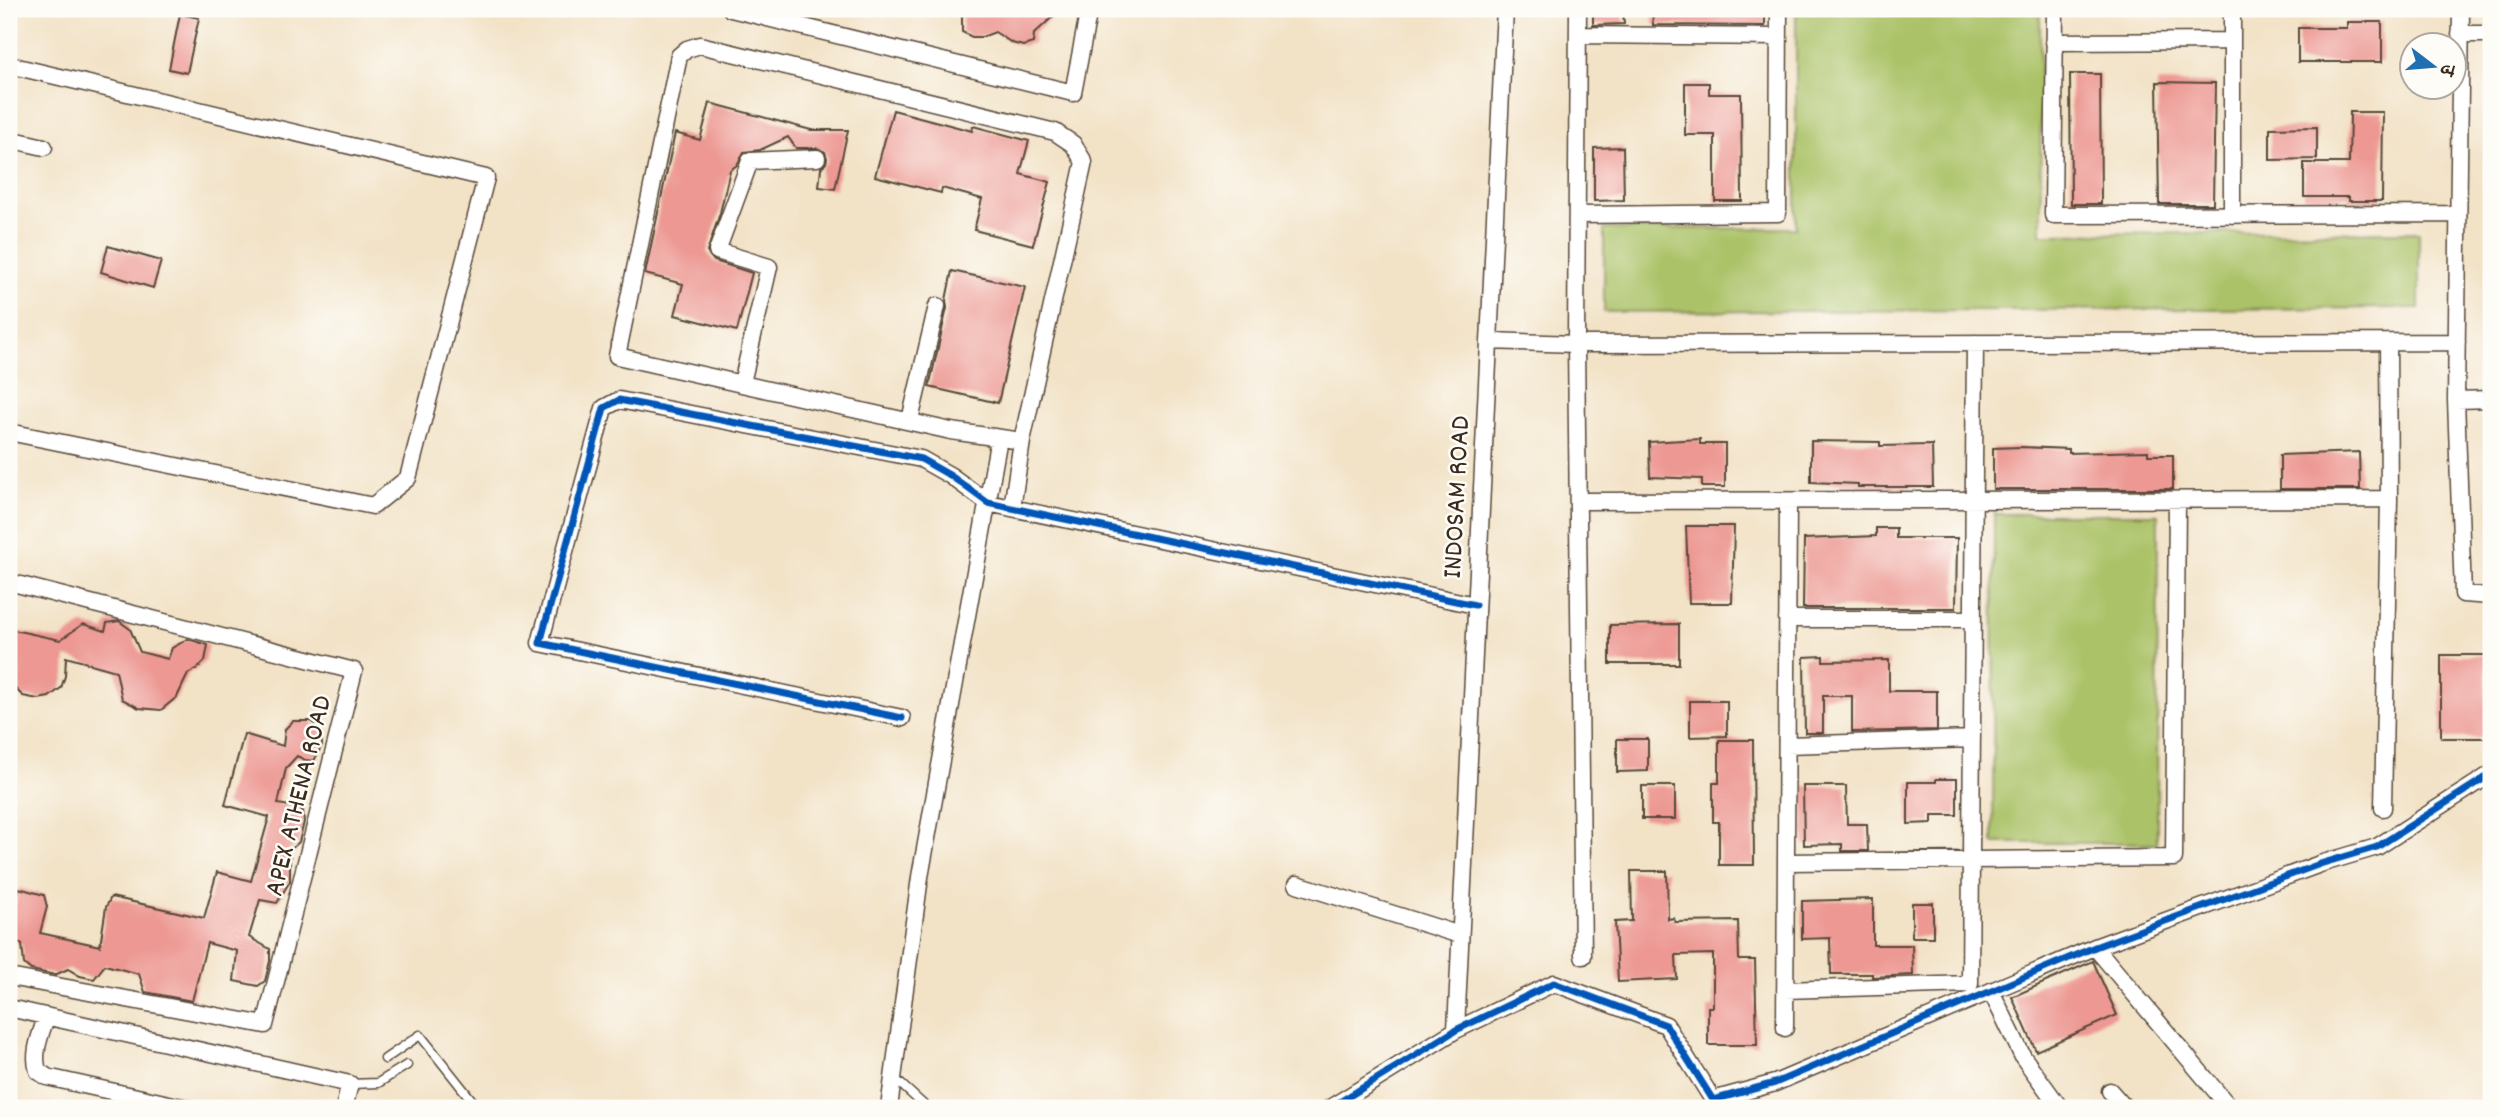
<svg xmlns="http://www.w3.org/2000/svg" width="2500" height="1117" font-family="Dekko,'Playpen Sans Deva',sans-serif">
<rect width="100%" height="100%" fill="#fdfcf7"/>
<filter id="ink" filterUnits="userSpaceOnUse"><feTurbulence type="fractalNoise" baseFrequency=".0143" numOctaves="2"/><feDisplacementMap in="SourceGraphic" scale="14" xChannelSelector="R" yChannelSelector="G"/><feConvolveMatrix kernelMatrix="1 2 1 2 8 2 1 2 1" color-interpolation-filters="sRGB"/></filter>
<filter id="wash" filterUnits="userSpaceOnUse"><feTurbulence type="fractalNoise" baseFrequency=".00686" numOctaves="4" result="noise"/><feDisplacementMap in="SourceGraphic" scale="28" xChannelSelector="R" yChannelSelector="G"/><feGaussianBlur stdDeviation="1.57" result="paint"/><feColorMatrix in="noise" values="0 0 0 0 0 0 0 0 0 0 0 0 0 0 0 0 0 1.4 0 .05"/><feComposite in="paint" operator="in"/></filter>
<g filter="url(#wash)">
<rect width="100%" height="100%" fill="#f2e2c6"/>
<path fill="#abc267" stroke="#737642" stroke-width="2" d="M1796,9h244l1,225 378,-2v76l-815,4v-83l192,-1z
M1994,514h164l-1,329h-164z"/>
<g id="blocks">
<path fill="#ed9893" d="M962,9h99l-27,25 -1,9 -10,3 -11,-3 -17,-11 -13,5h-10l-10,-5z
M1593,9h30l1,15 -31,1z
M1652,9h113v17l-112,-1z
M180,14l19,4 -12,55 -18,-4z
M2347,22h35v40h-84v-34h49z
M2070,74h30l1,130h-30z
M2157,82l58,1 -2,121h-54z
M1685,83h24v11h32l1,107h-27v-66h-30z
M710,103l101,27h37l-13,59 -16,-2 2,-19 5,-5 1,-5 -2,-6 -8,-4h-21l-8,-11 -28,13 -16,2 -7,13 -7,5 -10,43 -13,39 7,9 38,12 -15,58 -62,-16 8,-31 -38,-10 30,-141 25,7z
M893,110l79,21 1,-5 56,15 -9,33 30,8 -17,63 -59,-15 8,-31 -40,-11 -1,5 -66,-17z
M2350,112h33l-1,89h-33v-4h-45v-34h45z
M2317,127v32l-47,1v-32z
M1623,147l1,53 -30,1v-53z
M108,246l53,15 -8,27 -52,-16z
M952,271l73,16 -27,116 -69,-16 18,-79 -1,-8z
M1700,439v5h25v43h-23v-8l-52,-2 -1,-35z
M1811,441l69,1v4l52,-1 1,42h-75v-3l-47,-2z
M2021,447l48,2v4l79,-2v4h25v34h-180v-41z
M2359,452l1,37h-80v-34z
M1686,526h48l-2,77h-43z
M1876,528h20v10h61l-1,70h-153l1,-69 72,-3z
M119,621l11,8 10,23 28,7 4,-11 16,-9 20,6 -3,16 -7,7 -10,6 -11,23 -16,13 -22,-2 -17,-9 -6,-28 -50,-14 -1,19 -4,12 -12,9 -11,2 -15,-3 -14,-13v-54l51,11 23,-16 22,7 2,-8z
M1679,624v40h-69v-39z
M2441,655h45l1,83h-46z
M1823,656v5l66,-1v31h48v39l-85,2v-36h-29v37h-18l-1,-76z
M1690,701h37v35l-37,1z
M293,721h17l11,7 1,17 -8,16 -9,-1 -8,-4 -11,12 -8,36 17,3 8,4 1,11 -5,20 -9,8v31l-13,22 -17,-3 -11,37 21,12v12l-5,20 -7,5 -24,-5 3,-30 -30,-8 -15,58 -47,-9 -6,-18 -34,-9 -11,14 -14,-3 -12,-7 -13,6 -24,-5 -7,-6 -2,-20 -13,-4v-37l6,1 4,-16 25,7 3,12 -7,26 60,13 6,-39 5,-10 93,21 13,-46 34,9 18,-64 -44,-12 7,-27 12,-44 39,12 2,-17z
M1617,739h31v32l-31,1z
M1719,740h34l1,125h-35v-43h-6v-39h6z
M1936,779h21v36h-25v8l-24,1v-42h28z
M1642,786h33v33h-33z
M1803,786h43l1,38h20l1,27h-26v-7l-38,1z
M1631,871h36l1,48 6,-1 1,4 63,-1 1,39h16l2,85h-49v-38h5v-53l-37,1 1,24 -59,3 -3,-60 17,-1z
M1873,899v46h39l1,30 -41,2v-3h-41l-1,-36 -28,1v-38z
M1912,903h21v34h-21z
M2093,961l24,54 -81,36 -24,-54z"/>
</g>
</g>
<g filter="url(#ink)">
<use href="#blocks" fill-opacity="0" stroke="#564637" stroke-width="2"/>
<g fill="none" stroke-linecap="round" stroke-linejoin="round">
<g stroke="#564637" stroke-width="11">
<path id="service" d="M385,1059l35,-24 58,73
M893,1077l34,31
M350,1084l28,-1 29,-18"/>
</g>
<g stroke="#564637" stroke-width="19">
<path id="minor" d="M731,9l342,84 16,-84
M1578,9l-2,335 7,612
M2055,9l-2,206 405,-1
M2461,9l-5,391 7,194 28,2
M2460,34h31
M1578,35l200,2
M2054,42l178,-1
M9,65l477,113 -78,300 -35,28 -364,-74
M9,139l35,8
M1577,215l201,-2 1,-204
M2232,215v-206
M1489,341l87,3 881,-2
M742,383l27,-116 -52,-16 33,-90 67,-3
M2456,400l35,-1
M910,420l27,-114
M1578,501l811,-2
M1012,508l10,-67 62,-279 -11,-18 -18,-12 -355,-87 -13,4 -8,7 -62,300 334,75 71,10
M9,582l345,89 -89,354 -256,-48
M1787,619h186
M902,718l-362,-75 64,-235 15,-8 302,59 30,17 37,27 487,102
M1787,745l185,-6
M2383,808l6,-309 -1,-157
M1786,862l388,-4 3,-358
M1297,884l163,51
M2095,947l135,161
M1785,990l185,-6 5,-641
M1991,991l32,66 37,51
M9,1008l341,76 -6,24
M46,1017c-5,17 -14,36 -8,54l9,6 140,31
M1785,1028l3,-527
M1456,1030l49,-1021
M2110,1091l15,17
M889,1108l31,-231 79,-439
M1330,1108l126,-78 98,-47 112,42 47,75 62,-17 320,-136 225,-83 57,-17 114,-73"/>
</g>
<use href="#service" stroke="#fff" stroke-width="8"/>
<use href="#minor" stroke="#fff" stroke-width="16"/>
<g stroke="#fdfcf7" stroke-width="11">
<path id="cycleway" d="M902,718l-362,-75 64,-235 15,-8 302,59 30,17 37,27 487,102
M1330,1108l126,-78 98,-47 112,42 47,75 62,-17 320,-136 225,-83 57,-17 114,-73"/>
</g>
<use href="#cycleway" stroke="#0057b8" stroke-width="7"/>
</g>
</g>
<g text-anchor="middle" stroke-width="5" stroke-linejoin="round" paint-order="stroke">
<g font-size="28" fill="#3b2a1e" stroke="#fdfcf7">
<text transform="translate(1454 497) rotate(-87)" y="10">INDOSAM ROAD</text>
<text transform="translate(296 795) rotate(-76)" y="10">APEX ATHENA ROAD</text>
</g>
</g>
<rect width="2500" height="1117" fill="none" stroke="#fdfcf7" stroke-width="35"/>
<g transform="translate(2433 66) rotate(106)"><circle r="33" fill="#fdfcf7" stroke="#afa8a0" stroke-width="2"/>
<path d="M0-5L12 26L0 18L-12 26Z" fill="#1f6fb2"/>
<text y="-10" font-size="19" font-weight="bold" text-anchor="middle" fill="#3b2a1e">उ</text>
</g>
</svg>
